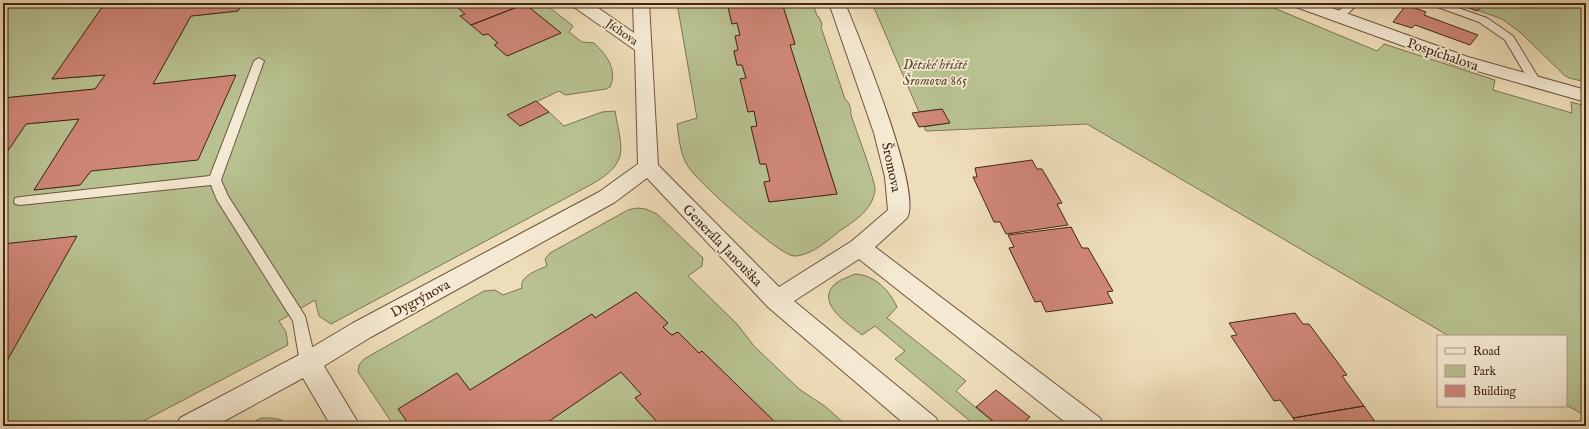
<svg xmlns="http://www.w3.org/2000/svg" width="1589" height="429" font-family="'IM FELL English',serif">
<rect width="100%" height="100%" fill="#eeddb9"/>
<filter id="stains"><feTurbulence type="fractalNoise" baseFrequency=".005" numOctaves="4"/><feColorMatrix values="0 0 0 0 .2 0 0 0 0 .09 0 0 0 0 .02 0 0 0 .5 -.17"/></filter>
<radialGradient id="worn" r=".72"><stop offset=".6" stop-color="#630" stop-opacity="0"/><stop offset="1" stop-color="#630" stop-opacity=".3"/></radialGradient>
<path fill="#b8c190" stroke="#7d7452" d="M3,3h102l-53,76 53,-4 -10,14 -92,9z
M242,3h204l5,4 4,-2 10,9 -4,2 22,19 5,-1 10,9 -3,2 12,11 54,-23 -37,-30h20l29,23 -4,6 13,10 12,1c12,11 24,27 16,44l-4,2 -41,6 -6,-4 -50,24 40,-3 15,14 38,-14 13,-1c6,36 16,50 -21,72l-263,141 -12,-8 -4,-16 -36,21 7,11 2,13 -154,81h-131v-58l73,-131 -73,7v-86l23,-34 53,-5 -45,71 46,-5 11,-14 144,-96 -82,9 38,-68 47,-5z
M677,3h50l5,21 5,-1 3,12 -2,15 -4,1 3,14h5l4,13 2,34 6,-1 3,15 -6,1 9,37h6l4,17 -6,1 5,20 68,-8 -47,-149 5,-1 -13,-41h31l4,13 2,1 3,7 -1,3 24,72c5,4 6,10 6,16 4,12 25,68 24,75 -2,19 -19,30 -34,40 -13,10 -30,26 -47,26 -13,1 -100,-77 -107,-91 -7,-12 -8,-28 -10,-41l20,-6z
M872,3h390l115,48 7,-7 111,36 -2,10 79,23 -1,-11 15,4v310l-20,-11v-69h-117l-362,-212 -161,7 -2,-4 25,-4 -7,-14 -23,3z
M1485,3h97l4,2v77l-17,-4 -5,-3 -43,-42 -19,-14 -25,-9z
M637,208l9,1 11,5 46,44 -1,8 -14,10 49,48 17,22 45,43 27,18 21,19h-68l-77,-75 -3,2 -21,-21 -6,3 -9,-8 5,-4 -32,-31 -41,26 -3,-4 -122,76 -13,-17 -58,36 11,17h-16l-36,-54 1,-7 5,-6 120,-68 11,-1 8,5 19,-7c-3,-12 16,-18 25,-22l-2,-7 5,-6 78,-43z
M855,274c20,1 34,16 42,33l-10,11 79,63 -10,10 42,35h-22l-81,-67 10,-8 -30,-25 -13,9c-12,-10 -48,-32 -27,-51 5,-5 14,-7 20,-10z
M621,372l20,22 -6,4 26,28h-119z
M261,418c9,0 22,-1 28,8h-43z"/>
<path fill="#cf8777" stroke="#422615" d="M105,3h137l-4,8 -47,5 -38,68 83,-9 -38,85 -107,11 -11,14 -46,5 45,-71 -53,5 -23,34v-60l92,-9 10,-14 -53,4z
M446,3h78l1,1 -54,21 -11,-9 5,-2 -10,-9 -4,2z
M727,3h55l13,41 -5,1 47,149 -68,8 -5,-20 6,-1 -4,-17h-6l-9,-37 6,-1 -3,-15 -6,1 -8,-33 6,-1 -4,-13h-5l-3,-14 4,-1 -3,-14 5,-1 -3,-12 -5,1z
M1456,3h30l-9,8z
M525,4l36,29 -54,23 -13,-11 4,-2 -10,-9 -5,1 -12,-10z
M1406,5l20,7 -2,3 54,20 -8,10 -55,-20 -3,3 -19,-6z
M536,101l13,11 -29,14 -13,-11z
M942,109l8,14 -31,4 -7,-14z
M1032,160l5,9h5l20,34 -5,1 11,21 -62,9 -6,-12h-6l-21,-45h4l-2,-9z
M1071,227l11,21h6l25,43 -6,1 6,11 -67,9 -5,-11 -6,1 -26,-54 5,-1 -6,-12z
M77,236l-74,132v-124z
M636,292l32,31 -5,4 7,7 2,1 6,-3 21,21 3,-2 77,75h-118l-26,-28 6,-4 -20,-22 -79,54h-132l-12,-17 59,-36 13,17 122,-76 3,4z
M1295,313l8,11h6l38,51 -5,1 22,30 -71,12 -13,-18 -6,1 -43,-65 6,-1 -8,-12z
M996,390l34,27 -10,9h-21l-23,-19z
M1364,406l14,20h-80l-5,-8z"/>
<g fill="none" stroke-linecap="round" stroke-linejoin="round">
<g stroke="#6d543e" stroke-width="2">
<path id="service" d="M1348,3h11l-17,16h-8l-1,-2 1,-2z
M1430,3h14l43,15 26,18 28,46 -2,2h-8l-26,-44 -26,-18 -47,-17z
M259,58l5,3 -43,119 7,16 77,120 11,47 -3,4 -5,2 -5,-2 -3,-4 -7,-42 -76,-121 -6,-15 -191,20 -5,-1 -1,-3 1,-3 5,-1 190,-21 44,-115z"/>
</g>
<g stroke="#6d543e" stroke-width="2">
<path id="minor" d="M572,3h19l43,30 -1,-30h16l9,162 121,122 73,-46 36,-31 -3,-33 -11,-44 -45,-130h16c14,35 78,188 62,215l-32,29 225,171 4,8h-34l-211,-167 -65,42 142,117 4,8h-33l-139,-119 -121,-129 -32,24 -244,135 -47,29 36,60h-29l-28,-48 -88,48h-39l4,-8 119,-63 54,-32 246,-131 39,-28 -3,-114 -61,-43z
M1294,3h24l150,54 118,33v12l-130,-37 -160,-58z"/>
</g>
<use href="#service" fill="#f4e9d2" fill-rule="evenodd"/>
<use href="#minor" fill="#f4e9d2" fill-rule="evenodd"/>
</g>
<g text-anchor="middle" stroke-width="3.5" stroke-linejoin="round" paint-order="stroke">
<g font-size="12" fill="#422615" stroke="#f4e9d2">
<text transform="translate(622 32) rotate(35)" y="4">Jíchova</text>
</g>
<g font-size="14" fill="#422615" stroke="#f4e9d2">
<text transform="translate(1443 54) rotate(19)" y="5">Pospíchalova</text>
<text transform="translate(892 167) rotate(78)" y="5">Šromova</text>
<text transform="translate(723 245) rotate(46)" y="5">Generála Janouška</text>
<text transform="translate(420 298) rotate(-28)" y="5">Dygrýnova</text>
</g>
<g font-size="14" font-style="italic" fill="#604d34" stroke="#f4e9d2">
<text x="935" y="69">Dětské hřiště<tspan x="935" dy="16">Šromova 865</tspan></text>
</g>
</g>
<rect width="1589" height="429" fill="none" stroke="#eeddb9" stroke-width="16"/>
<rect x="4" y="4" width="1581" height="421" fill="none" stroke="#422615" stroke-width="2"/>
<rect x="8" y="8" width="1573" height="413" fill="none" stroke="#422615"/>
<rect x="1437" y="335" width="130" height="72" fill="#f4e9d2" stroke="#ad9b86"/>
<rect x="1445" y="348" width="20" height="6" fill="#f4e9d2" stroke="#ad9b86"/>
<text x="1473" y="355" font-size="12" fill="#422615">Road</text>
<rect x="1445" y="365" width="20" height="12" fill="#b8c190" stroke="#ad9b86"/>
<text x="1473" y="375" font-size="12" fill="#422615">Park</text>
<rect x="1445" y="385" width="20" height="12" fill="#cf8777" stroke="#ad9b86"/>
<text x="1473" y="395" font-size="12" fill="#422615">Building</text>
<rect width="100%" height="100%" filter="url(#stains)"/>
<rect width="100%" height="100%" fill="url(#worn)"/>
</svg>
